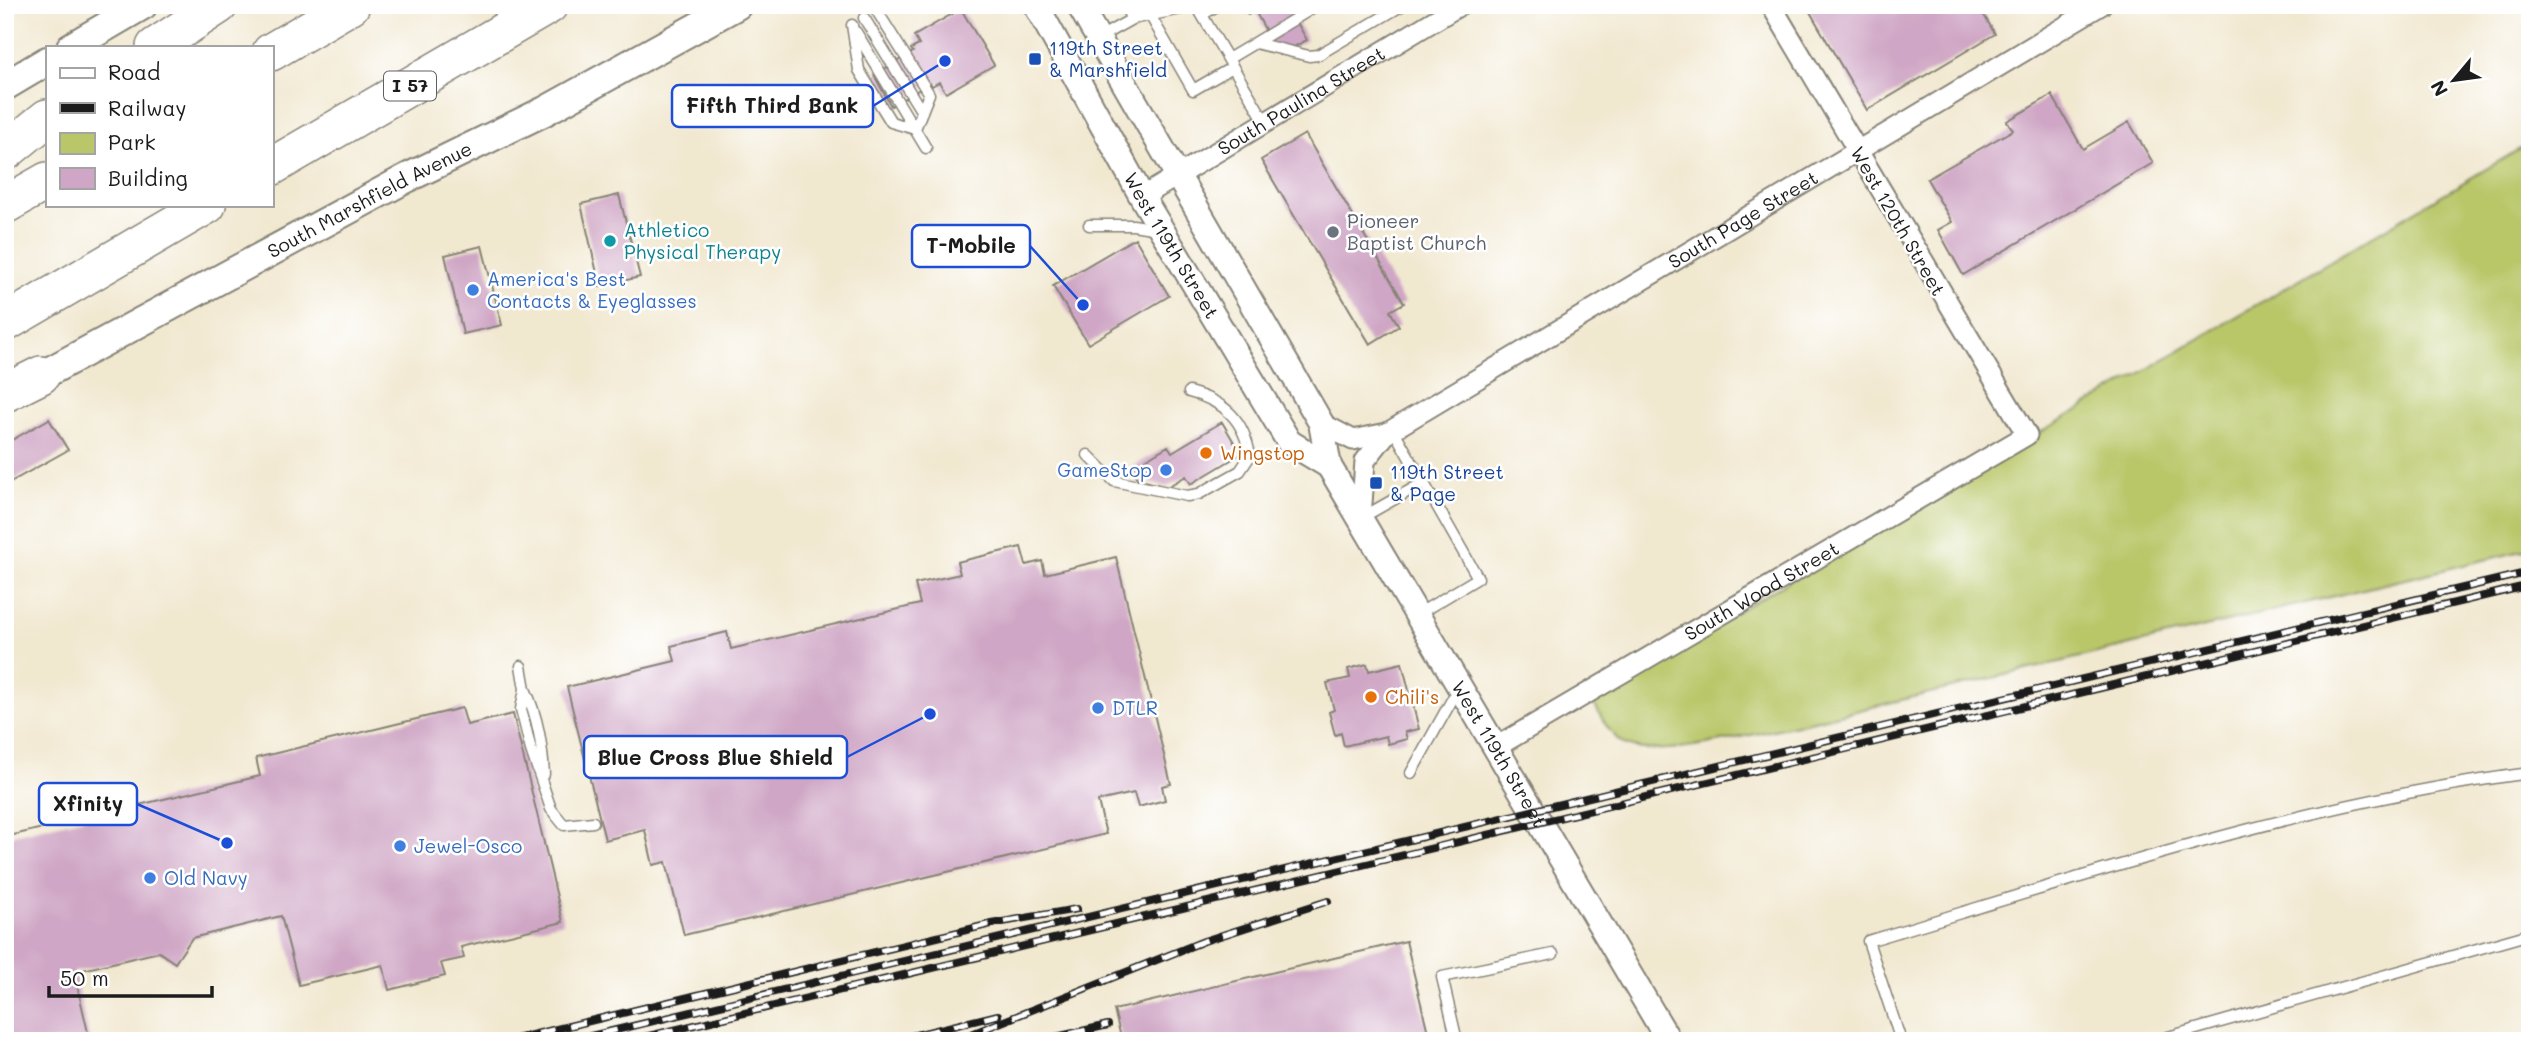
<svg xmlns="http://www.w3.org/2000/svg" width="2535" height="1046" font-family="Mali,sans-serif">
<rect width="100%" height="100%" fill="#fff"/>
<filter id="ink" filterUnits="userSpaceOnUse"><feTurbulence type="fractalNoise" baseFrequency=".0143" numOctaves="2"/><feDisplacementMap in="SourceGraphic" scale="14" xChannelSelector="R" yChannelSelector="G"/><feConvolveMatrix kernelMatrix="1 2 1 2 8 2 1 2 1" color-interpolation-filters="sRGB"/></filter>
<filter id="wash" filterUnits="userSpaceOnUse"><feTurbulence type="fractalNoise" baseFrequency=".00686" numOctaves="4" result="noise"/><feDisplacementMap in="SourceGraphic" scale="28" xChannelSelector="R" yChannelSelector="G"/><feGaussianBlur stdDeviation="1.57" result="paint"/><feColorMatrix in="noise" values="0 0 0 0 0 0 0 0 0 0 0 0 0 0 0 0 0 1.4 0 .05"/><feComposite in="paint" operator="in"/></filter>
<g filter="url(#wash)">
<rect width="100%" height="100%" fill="#f1e8d0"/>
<path fill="#b9c769" stroke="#6a7242" stroke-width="2" d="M2530,143v406l-737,177c-38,7 -133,34 -166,19 -18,-8 -27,-31 -36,-47z"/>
<g id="blocks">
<path fill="#cfa6c5" d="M1242,5h45l20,35 -28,15 -24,-44 -7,4z
M1806,5h172l17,29 -128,76z
M961,9l33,56 -48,28 -7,-11 -7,4 -2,-3 -39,23 -17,-31 39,-23 -2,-3 8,-4 -5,-9z
M2052,95l31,54 46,-27 24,41 -190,112 -25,-45 14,-8 -25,-43 86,-49 -6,-9z
M1305,134l99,169 -14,8 9,15 -29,18 -109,-184z
M619,195l21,82 -40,9 -19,-82z
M1135,238l34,58 -81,48 -35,-58z
M482,246l20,79 -39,9 -18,-79z
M49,419l19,31 -63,35v-41z
M1222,422l19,32 -50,30 -5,-8 -19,11 -22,-6 -5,2 -9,-15 37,-22 4,6z
M1021,547l5,18 16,-4 3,13 71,-17 55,227 -9,2 3,14 -27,7 -4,-14 -36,8 8,33 -422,101 -18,-73 -13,3 -8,-35 -40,10 -38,-153 108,-26 -4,-15 56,-14 4,17 189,-45 -5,-20 45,-10 -3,-12z
M1402,663l17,66 -14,3 2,7 -19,5 -2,-8 -42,10 -3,-13 -6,2 -6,-23 5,-2 -7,-27 23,-5 -2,-9 19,-5 2,7z
M462,708l5,17 46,-11 50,208 -102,25 3,11 -23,5 4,13 -56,14 -6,-25 -84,20 -18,-69 -89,22 -17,25 -16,-11 -85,20 16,69h-85v-204l255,-61 -4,-18z
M1406,941l24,100h-308l-8,-31z"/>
</g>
</g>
<g filter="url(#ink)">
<use href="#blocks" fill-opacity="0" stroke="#868276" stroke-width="2"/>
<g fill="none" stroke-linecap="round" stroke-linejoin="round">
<g stroke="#868276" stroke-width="13">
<path id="service" d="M1196,5l70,118
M1150,15l43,75 40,-23
M1202,15l16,-10
M864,18l58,94
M1132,19l64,-13
M852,25l7,45 32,52 24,7 14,-35 -52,-83
M856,32l70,116
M1098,38l34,-19 -8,-14
M1255,43l54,13 9,-1 85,-50
M1228,59l90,-54
M1089,225h44l25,4
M1393,429l85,149 -60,36
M1088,455l26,26 73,15 12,-2 41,-23 10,-15c-6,-37 -26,-55 -61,-64
M1361,518l62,-35
M521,666l4,23 -4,20 10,41 20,59 13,16 29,-3
M525,689c13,28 17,56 19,85
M1411,773l47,-84
M1457,1041l-15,-64 111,-23
M1901,1041l-33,-100c217,-65 436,-139 662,-168
M2154,1041l376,-107"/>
</g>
<g stroke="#868276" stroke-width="23">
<g id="minor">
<path id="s1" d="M1142,197l318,-192"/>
<path id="s2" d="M1321,423l32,17 34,-7 714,-428"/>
<path d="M1361,518l4,-57 22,-28"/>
<path id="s3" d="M1496,747l531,-312 -256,-430"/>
</g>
</g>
<g stroke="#868276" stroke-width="28">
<g id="tertiary">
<path id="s4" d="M1036,5l106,192 147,245 40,24"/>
<path id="s5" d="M1079,5l242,418 8,43 340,575"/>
</g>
</g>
<g stroke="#868276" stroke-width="32">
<g id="secondary">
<path d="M71,47l72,-42"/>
<path d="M5,86l42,-25"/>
<path id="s6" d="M26,384l381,-206 138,-67 192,-106"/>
</g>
</g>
<g stroke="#868276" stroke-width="40">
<path id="motorway" d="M155,47l64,-42
M271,52l80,-47
M5,152l42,-34
M271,167l278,-162
M5,205l42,-24
M5,323l202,-118
M5,393l36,-18"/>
</g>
<use href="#service" stroke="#fff" stroke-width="10"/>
<use href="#minor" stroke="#fff" stroke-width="19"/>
<use href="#tertiary" stroke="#fff" stroke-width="24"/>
<use href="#secondary" stroke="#fff" stroke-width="28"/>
<use href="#motorway" stroke="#fff" stroke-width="37"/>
<g stroke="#1c1c1c" stroke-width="8">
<path id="rail" d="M507,1041l484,-117 86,-15
M570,1041l1960,-469
M628,1041l1902,-456
M891,1041l107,-26
M954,1041l250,-100 124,-40
M1039,1041l69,-16"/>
</g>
<use href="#rail" stroke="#fff" stroke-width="5" stroke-dasharray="16" stroke-linecap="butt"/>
</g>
</g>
<g fill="#1a4fb4" stroke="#fff" stroke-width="2.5">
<rect x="1028" y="52" width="14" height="14" rx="3.5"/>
<rect x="1369" y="476" width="14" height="14" rx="3.5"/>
</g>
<circle fill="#6b7280" stroke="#fff" stroke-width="2.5" cx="1333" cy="232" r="7"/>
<circle fill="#0f9aa8" stroke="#fff" stroke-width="2.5" cx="610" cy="241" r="7"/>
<g fill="#3f7fe0" stroke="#fff" stroke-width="2.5">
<circle cx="473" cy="290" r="7"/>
<circle cx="1166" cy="470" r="7"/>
<circle cx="1098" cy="708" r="7"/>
<circle cx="400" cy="846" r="7"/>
<circle cx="150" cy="878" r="7"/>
</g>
<g fill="#e8710a" stroke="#fff" stroke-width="2.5">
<circle cx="1206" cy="453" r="7"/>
<circle cx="1371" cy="697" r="7"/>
</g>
<g text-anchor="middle" stroke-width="5" stroke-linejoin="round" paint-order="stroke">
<rect fill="#fff" stroke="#606060" stroke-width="2" x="384" y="71.5" width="52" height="29" rx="5"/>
<g font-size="18" font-weight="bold" fill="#1c1c1c">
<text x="410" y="92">I 57</text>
</g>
<g font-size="19" fill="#164399" stroke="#fff" text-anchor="start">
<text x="1049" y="55">119th Street<tspan x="1049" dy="22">&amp; Marshfield</tspan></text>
<text x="1390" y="479">119th Street<tspan x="1390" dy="22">&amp; Page</tspan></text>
</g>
<g font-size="19" fill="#1c1c1c" stroke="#fff">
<text dy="7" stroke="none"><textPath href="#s1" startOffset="186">South Paulina Street</textPath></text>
<text dy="7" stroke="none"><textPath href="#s6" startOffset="390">South Marshfield Avenue</textPath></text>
<text dy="7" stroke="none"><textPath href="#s2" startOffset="486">South Page Street</textPath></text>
<text transform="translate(1898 221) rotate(60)" y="7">West 120th Street</text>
<text dy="7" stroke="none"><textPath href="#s4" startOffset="276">West 119th Street</textPath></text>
<text dy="7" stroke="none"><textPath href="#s3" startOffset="308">South Wood Street</textPath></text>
<text dy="7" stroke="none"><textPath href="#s5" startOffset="861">West 119th Street</textPath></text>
</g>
<g font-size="19" fill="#5b616d" stroke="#fff" text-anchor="start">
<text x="1347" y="228">Pioneer<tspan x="1347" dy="22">Baptist Church</tspan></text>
</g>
<g font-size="19" fill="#0d838f" stroke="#fff" text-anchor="start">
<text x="624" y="237">Athletico<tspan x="624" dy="22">Physical Therapy</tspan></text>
</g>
<g font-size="19" fill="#366cbe" stroke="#fff" text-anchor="start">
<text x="487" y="286">America's Best<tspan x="487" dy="22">Contacts &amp; Eyeglasses</tspan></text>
<text x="1152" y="477" text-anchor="end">GameStop</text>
<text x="1112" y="715">DTLR</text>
<text x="414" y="853">Jewel-Osco</text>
<text x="164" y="885">Old Navy</text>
</g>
<g font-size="19" fill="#c56008" stroke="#fff" text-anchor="start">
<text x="1220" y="460">Wingstop</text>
<text x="1385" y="704">Chili's</text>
</g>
</g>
<path fill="none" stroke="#1d4ed8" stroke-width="2.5" d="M945 61L873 106M1083 305L1030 246M930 714L847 757M227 843L137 804"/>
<g fill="#1d4ed8" stroke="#fff" stroke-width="2.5">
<circle cx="945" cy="61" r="7"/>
<circle cx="1083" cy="305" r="7"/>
<circle cx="930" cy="714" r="7"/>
<circle cx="227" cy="843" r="7"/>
</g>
<g fill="#fff" stroke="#1d4ed8" stroke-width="2.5">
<rect x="672" y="85" width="201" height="42" rx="7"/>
<rect x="912" y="225" width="118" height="42" rx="7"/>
<rect x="584" y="736" width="263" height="42" rx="7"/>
<rect x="39" y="783" width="98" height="42" rx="7"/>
</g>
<g font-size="21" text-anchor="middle" font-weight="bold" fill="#1c1c1c">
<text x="772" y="113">Fifth Third Bank</text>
<text x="971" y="253">T-Mobile</text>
<text x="715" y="765">Blue Cross Blue Shield</text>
<text x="88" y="811">Xfinity</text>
</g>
<rect width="2535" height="1046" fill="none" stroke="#fff" stroke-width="28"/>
<rect x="46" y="46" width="228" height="161" fill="#ffffff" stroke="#a4a4a4" stroke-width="2"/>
<rect x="60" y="68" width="35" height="10" fill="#ffffff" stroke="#a4a4a4" stroke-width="2"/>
<text x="108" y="80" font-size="21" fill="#1c1c1c">Road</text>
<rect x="60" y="103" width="35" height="10" fill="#1c1c1c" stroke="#a4a4a4" stroke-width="2"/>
<text x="108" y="116" font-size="21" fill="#1c1c1c">Railway</text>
<rect x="60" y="133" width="35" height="21" fill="#b9c769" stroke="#a4a4a4" stroke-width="2"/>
<text x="108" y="150" font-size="21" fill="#1c1c1c">Park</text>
<rect x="60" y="168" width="35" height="21" fill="#cfa6c5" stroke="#a4a4a4" stroke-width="2"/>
<text x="108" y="186" font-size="21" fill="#1c1c1c">Building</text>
<g transform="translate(2454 80) rotate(241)" stroke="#ffffff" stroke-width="5" paint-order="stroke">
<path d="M0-5L12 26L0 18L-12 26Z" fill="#1c1c1c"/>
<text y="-10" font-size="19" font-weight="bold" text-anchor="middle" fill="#1c1c1c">N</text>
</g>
<path d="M49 986v10h163v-10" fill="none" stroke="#1c1c1c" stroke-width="3.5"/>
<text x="60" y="986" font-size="21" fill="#1c1c1c" stroke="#ffffff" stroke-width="5" paint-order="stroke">50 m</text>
</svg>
